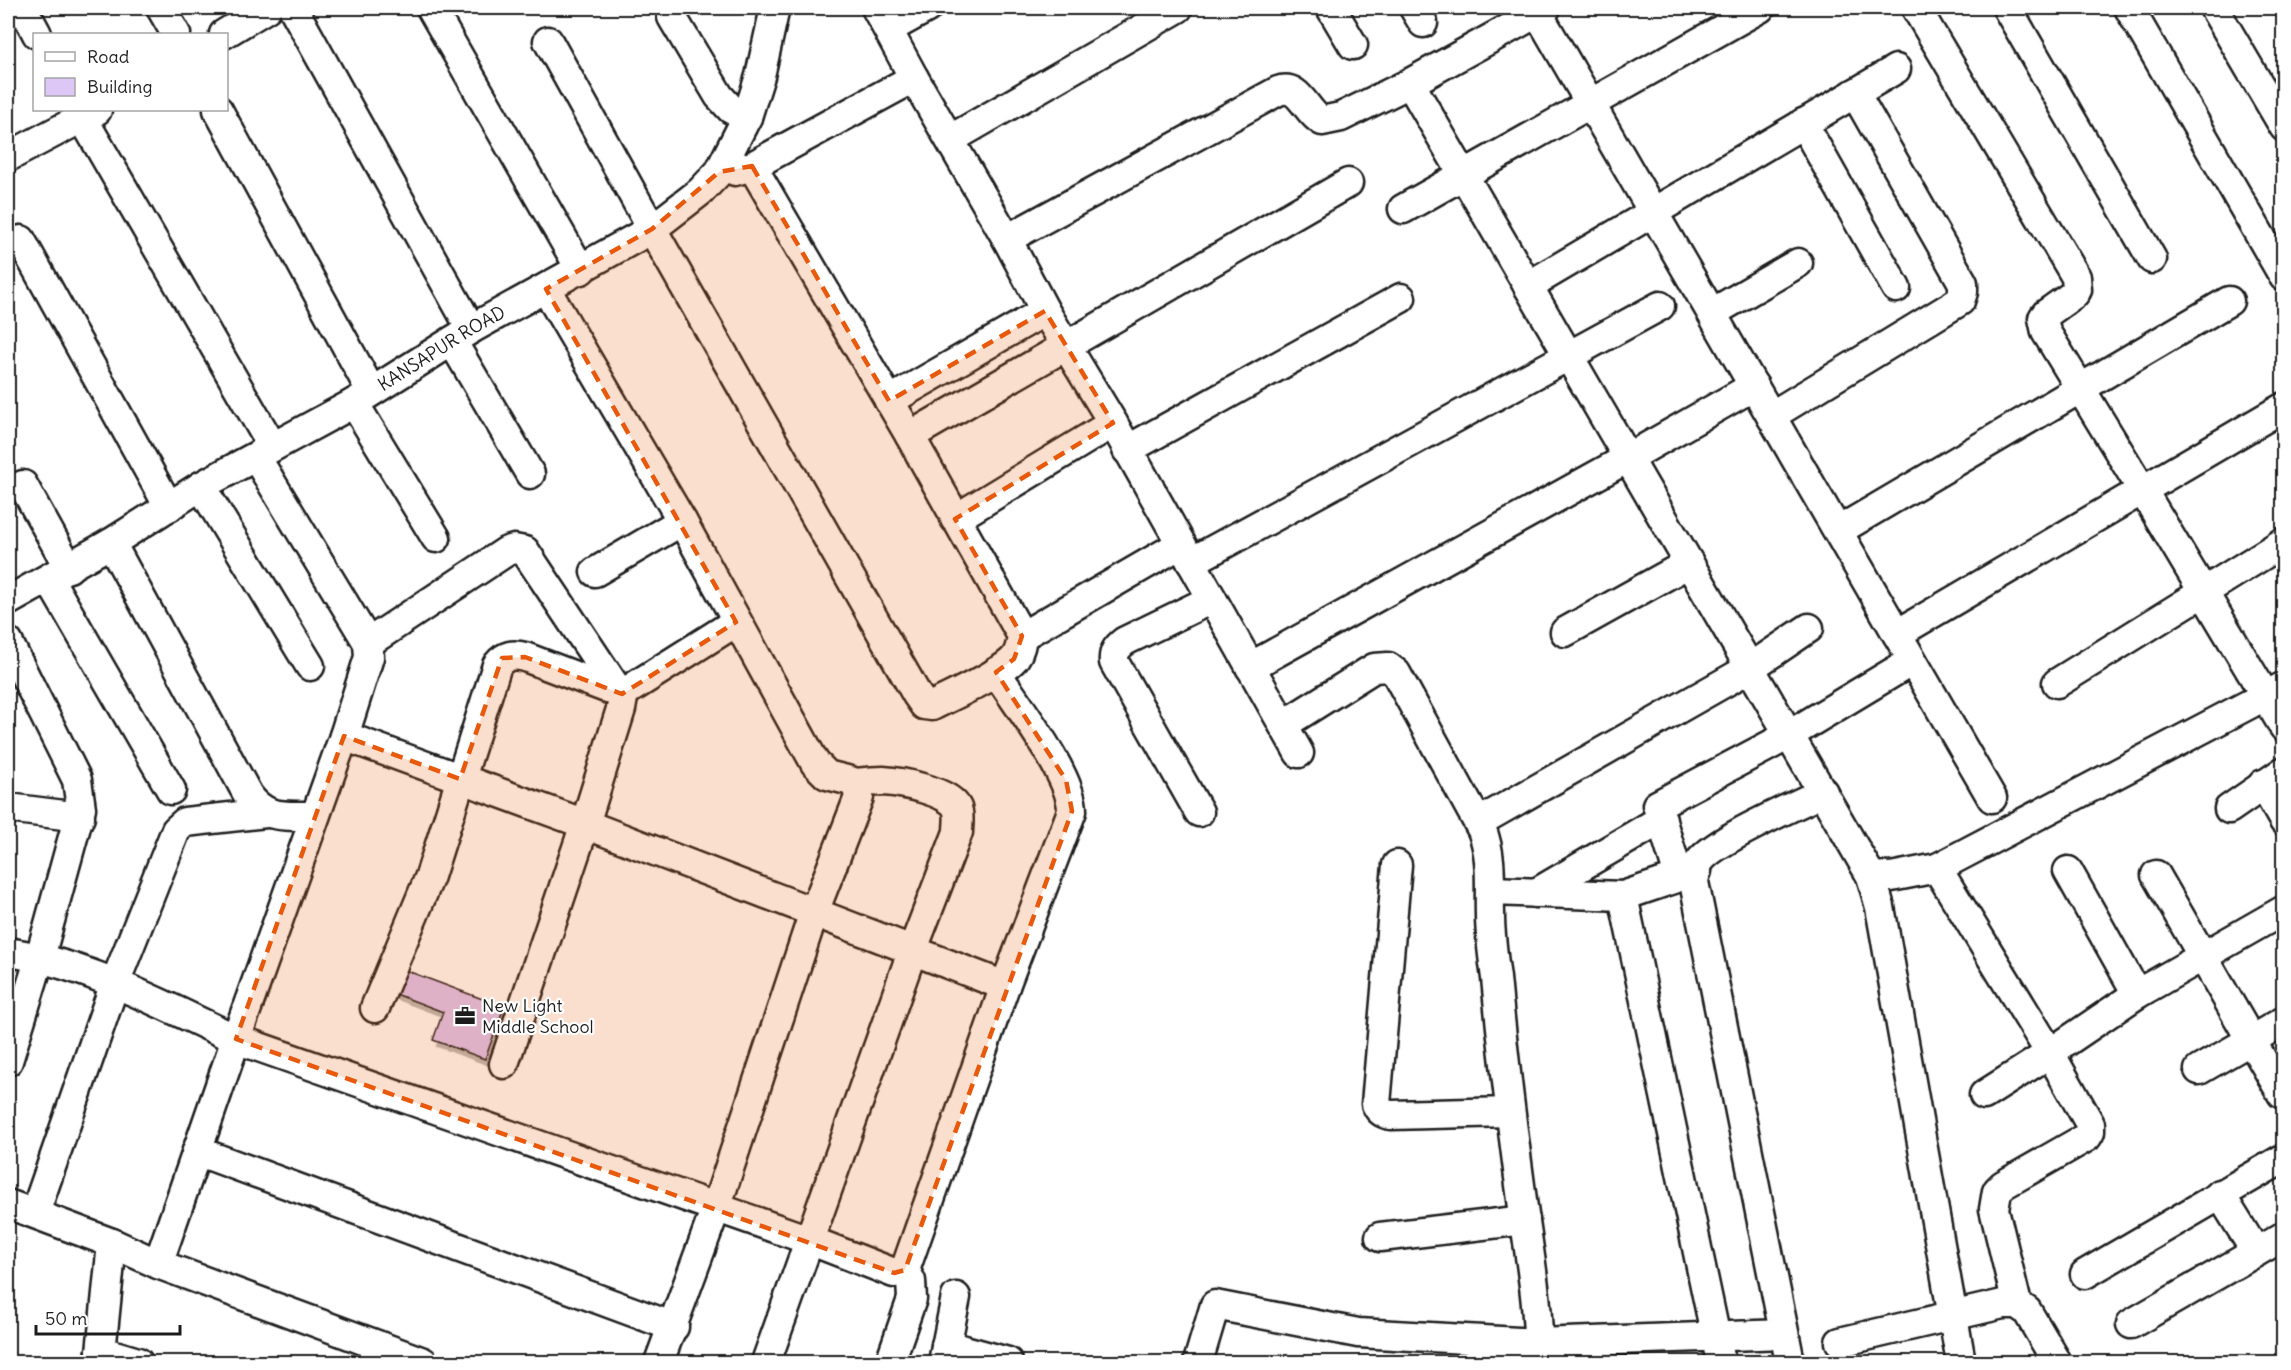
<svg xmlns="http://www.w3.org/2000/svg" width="2291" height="1370" font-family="Delius,sans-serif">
<defs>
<filter id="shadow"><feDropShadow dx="3.5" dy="6" stdDeviation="0" flood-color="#0004"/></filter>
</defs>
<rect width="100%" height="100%" fill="#fff"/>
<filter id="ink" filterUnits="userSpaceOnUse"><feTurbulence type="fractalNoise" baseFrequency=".0167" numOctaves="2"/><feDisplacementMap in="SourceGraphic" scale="12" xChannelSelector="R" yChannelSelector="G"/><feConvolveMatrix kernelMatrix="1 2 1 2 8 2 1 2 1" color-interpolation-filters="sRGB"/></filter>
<g filter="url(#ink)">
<path fill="#ddc7f7" stroke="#1c1c1c" stroke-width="1.5" filter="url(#shadow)" d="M402,969l102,38 -19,52 -52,-19 10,-28 -50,-19z"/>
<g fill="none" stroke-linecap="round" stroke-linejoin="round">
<g stroke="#1c1c1c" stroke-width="33">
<g id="minor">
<path d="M161,8l15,26"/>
<path d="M293,8l178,321"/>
<path d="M431,8l150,262"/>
<path d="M876,8l38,70 93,161 38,72 68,112 186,330"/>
<path d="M1331,8l22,37"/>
<path d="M1414,8l9,15"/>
<path d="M1535,8l457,790"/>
<path d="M1916,8l160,269 1,13 -3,4 -28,20 -3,4 3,14 97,159 141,236"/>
<path d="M2007,8l145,251"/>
<path d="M2129,8l155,269"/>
<path d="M2214,8l70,119"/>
<path d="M8,9c17,-2 22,12 29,25"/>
<path d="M672,17l47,79 12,13 16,8"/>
<path d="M889,29l38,-21"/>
<path d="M224,34l43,-26"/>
<path d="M548,41l104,188 265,466 7,10 8,1c21,-11 68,-31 83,-48 5,-7 6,-14 7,-22l-112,-200 -158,-270"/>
<path d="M1410,83l461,793 9,31 81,455"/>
<path d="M78,110l194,336"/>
<path d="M218,110l153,281"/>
<path d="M1803,123l93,165"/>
<path d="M951,139l227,-131"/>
<path d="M8,157l89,-47"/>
<path d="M735,171l17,-5 162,-88"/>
<path d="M1403,209l357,-201"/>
<path d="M1007,239l271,-148c22,-8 27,21 44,30l19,-4 69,-34 136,-75"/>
<path d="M21,240l148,267"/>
<path d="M1528,286l368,-217"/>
<path d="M546,289l136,232 133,242 12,12 24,6 6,7 2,9 -45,115 -98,296 -57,154"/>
<path d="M1712,313l86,-50"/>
<path d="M452,341l78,133"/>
<path d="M889,401l156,-90"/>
<path d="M354,403l82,135"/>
<path d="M1771,416l189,-115 3,-9v-9l-108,-190"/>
<path d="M910,436l438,-253"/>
<path d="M1127,450l274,-152"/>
<path d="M23,485l46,83"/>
<path d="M201,486l109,180"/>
<path d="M955,519l158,-96"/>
<path d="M1838,531l391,-230"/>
<path d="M111,543l137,252c19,26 38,20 67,21"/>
<path d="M1191,562l469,-256"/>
<path d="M595,572l87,-51"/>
<path d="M49,579l122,211"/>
<path id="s1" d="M8,601l103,-58 90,-57 153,-83 117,-74 181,-100 49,-38 18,-19 28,-55 13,-41 15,-68"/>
<path d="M1565,632l124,-69"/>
<path d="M1897,634l387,-227"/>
<path d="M1022,636l159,-92"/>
<path d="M8,642l69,138 4,28 -41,149 -32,104"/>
<path d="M368,643l139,-92 7,-2 11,2 98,147 -2,11 -36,115 -81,240"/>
<path d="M1250,667l378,-209 126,-72"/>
<path d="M2057,683l227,-141"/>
<path d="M1283,725l91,-57 14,-1 8,6 86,157c11,29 7,55 8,85 0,21 3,42 6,63 7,74 16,148 26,222 7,54 18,108 16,162"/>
<path d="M344,736l241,88 420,162"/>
<path d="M2263,784l21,37"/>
<path d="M8,808l72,9"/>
<path d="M2229,809l55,-38"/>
<path d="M1199,812l-85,-150c-1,-10 3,-15 11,-21l87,-42"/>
<path d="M1479,822l271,-154 59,-40"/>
<path d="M1397,865l-21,239c3,7 7,10 15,11l119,-3"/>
<path d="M1937,868l113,185 40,71v8l-3,5 -84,48 -6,6 -3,18 23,95"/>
<path d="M2068,871l69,123"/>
<path d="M2156,875l126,219"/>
<path d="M1871,876l20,1 46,-9 347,-182"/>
<path d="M1679,877l-22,-72 132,-70 123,-74"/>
<path d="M1491,891l132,5 74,-25"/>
<path d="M1536,893l126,-74"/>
<path d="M1623,896l98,466"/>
<path d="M8,952c80,12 154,53 228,87l108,-303 25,-79 -1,-14 -112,-186"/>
<path d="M375,1008l55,-132 67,-211c8,-10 16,-11 28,-8l97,37 114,-72"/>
<path d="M2199,1070l85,-49"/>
<path d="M1984,1095l66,-42 87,-59 147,-84"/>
<path d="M197,1151l477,176"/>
<path d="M2220,1194l36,58"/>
<path d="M8,1204l104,39 46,21 265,98"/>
<path d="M35,1213l80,-230 61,-153 9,-8 81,-9"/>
<path d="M1380,1237l145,-17"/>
<path d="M158,1264l78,-225 573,201 85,33 11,-3"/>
<path d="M2085,1274l199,-116"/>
<path d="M2131,1324l153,-88"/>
<path d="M1840,1342l163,-38h14l10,7 30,51"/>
<path d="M946,1345l62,17"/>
<path d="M101,1351l37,11"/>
<path d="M100,1362l12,-119"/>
<path d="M766,1362l147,-413 45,-117c0,-8 2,-17 -1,-24 -8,-17 -56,-26 -74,-27 -9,0 -19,1 -28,2"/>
<path d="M890,1362l22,-63 -1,-18 -6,-11 100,-284 67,-175c1,-34 -56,-108 -76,-139"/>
<path d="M943,1362l13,-65"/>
<path d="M1198,1362l17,-57 143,28 180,10 246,-9"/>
<path d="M1790,1362l-96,-480c1,-5 2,-13 4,-18 11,-22 99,-59 125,-72"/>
</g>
</g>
<use href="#minor" stroke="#fff" stroke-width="28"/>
</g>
</g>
<path fill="#e8590c" fill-opacity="0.2" stroke="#e8590c" stroke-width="4.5" stroke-dasharray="12 8" stroke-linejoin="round" d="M752,166l137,235 156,-90 68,112 -158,96 67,117 -8,23 -18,13 70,108 6,31 -167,459 -11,3 -658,-234 108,-303 116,43 42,-121 23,-1 97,37 114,-72 -190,-333 106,-60 67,-57z"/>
<defs>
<g id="office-bare" transform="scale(1.62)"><path d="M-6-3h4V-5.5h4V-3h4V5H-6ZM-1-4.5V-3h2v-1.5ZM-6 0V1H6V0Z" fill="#1c1c1c" stroke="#fff" stroke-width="2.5" paint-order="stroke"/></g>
</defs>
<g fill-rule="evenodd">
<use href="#office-bare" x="465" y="1016"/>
</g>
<g text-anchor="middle" stroke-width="4.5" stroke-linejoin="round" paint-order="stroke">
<g font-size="18" fill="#1c1c1c" stroke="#fff">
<text dy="6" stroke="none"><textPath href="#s1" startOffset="502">KANSAPUR ROAD</textPath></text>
</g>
<g font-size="18" fill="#1c1c1c" stroke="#fff" text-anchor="start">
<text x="482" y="1012">New Light<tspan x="482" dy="21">Middle School</tspan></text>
</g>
</g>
<rect width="2291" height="1370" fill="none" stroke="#fff" stroke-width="30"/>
<rect x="15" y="15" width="2261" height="1340" fill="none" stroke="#1c1c1c" stroke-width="2" filter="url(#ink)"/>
<rect x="33" y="33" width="195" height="78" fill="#ffffff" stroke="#a4a4a4" stroke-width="1.5"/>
<rect x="45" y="52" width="30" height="9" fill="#ffffff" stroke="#a4a4a4" stroke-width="1.5"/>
<text x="87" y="63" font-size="18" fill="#1c1c1c">Road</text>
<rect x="45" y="78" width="30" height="18" fill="#ddc7f7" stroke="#a4a4a4" stroke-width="1.5"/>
<text x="87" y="93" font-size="18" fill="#1c1c1c">Building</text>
<path d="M36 1325v9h144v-9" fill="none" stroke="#1c1c1c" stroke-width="3"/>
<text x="45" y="1325" font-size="18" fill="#1c1c1c" stroke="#ffffff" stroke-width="4.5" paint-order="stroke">50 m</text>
</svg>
